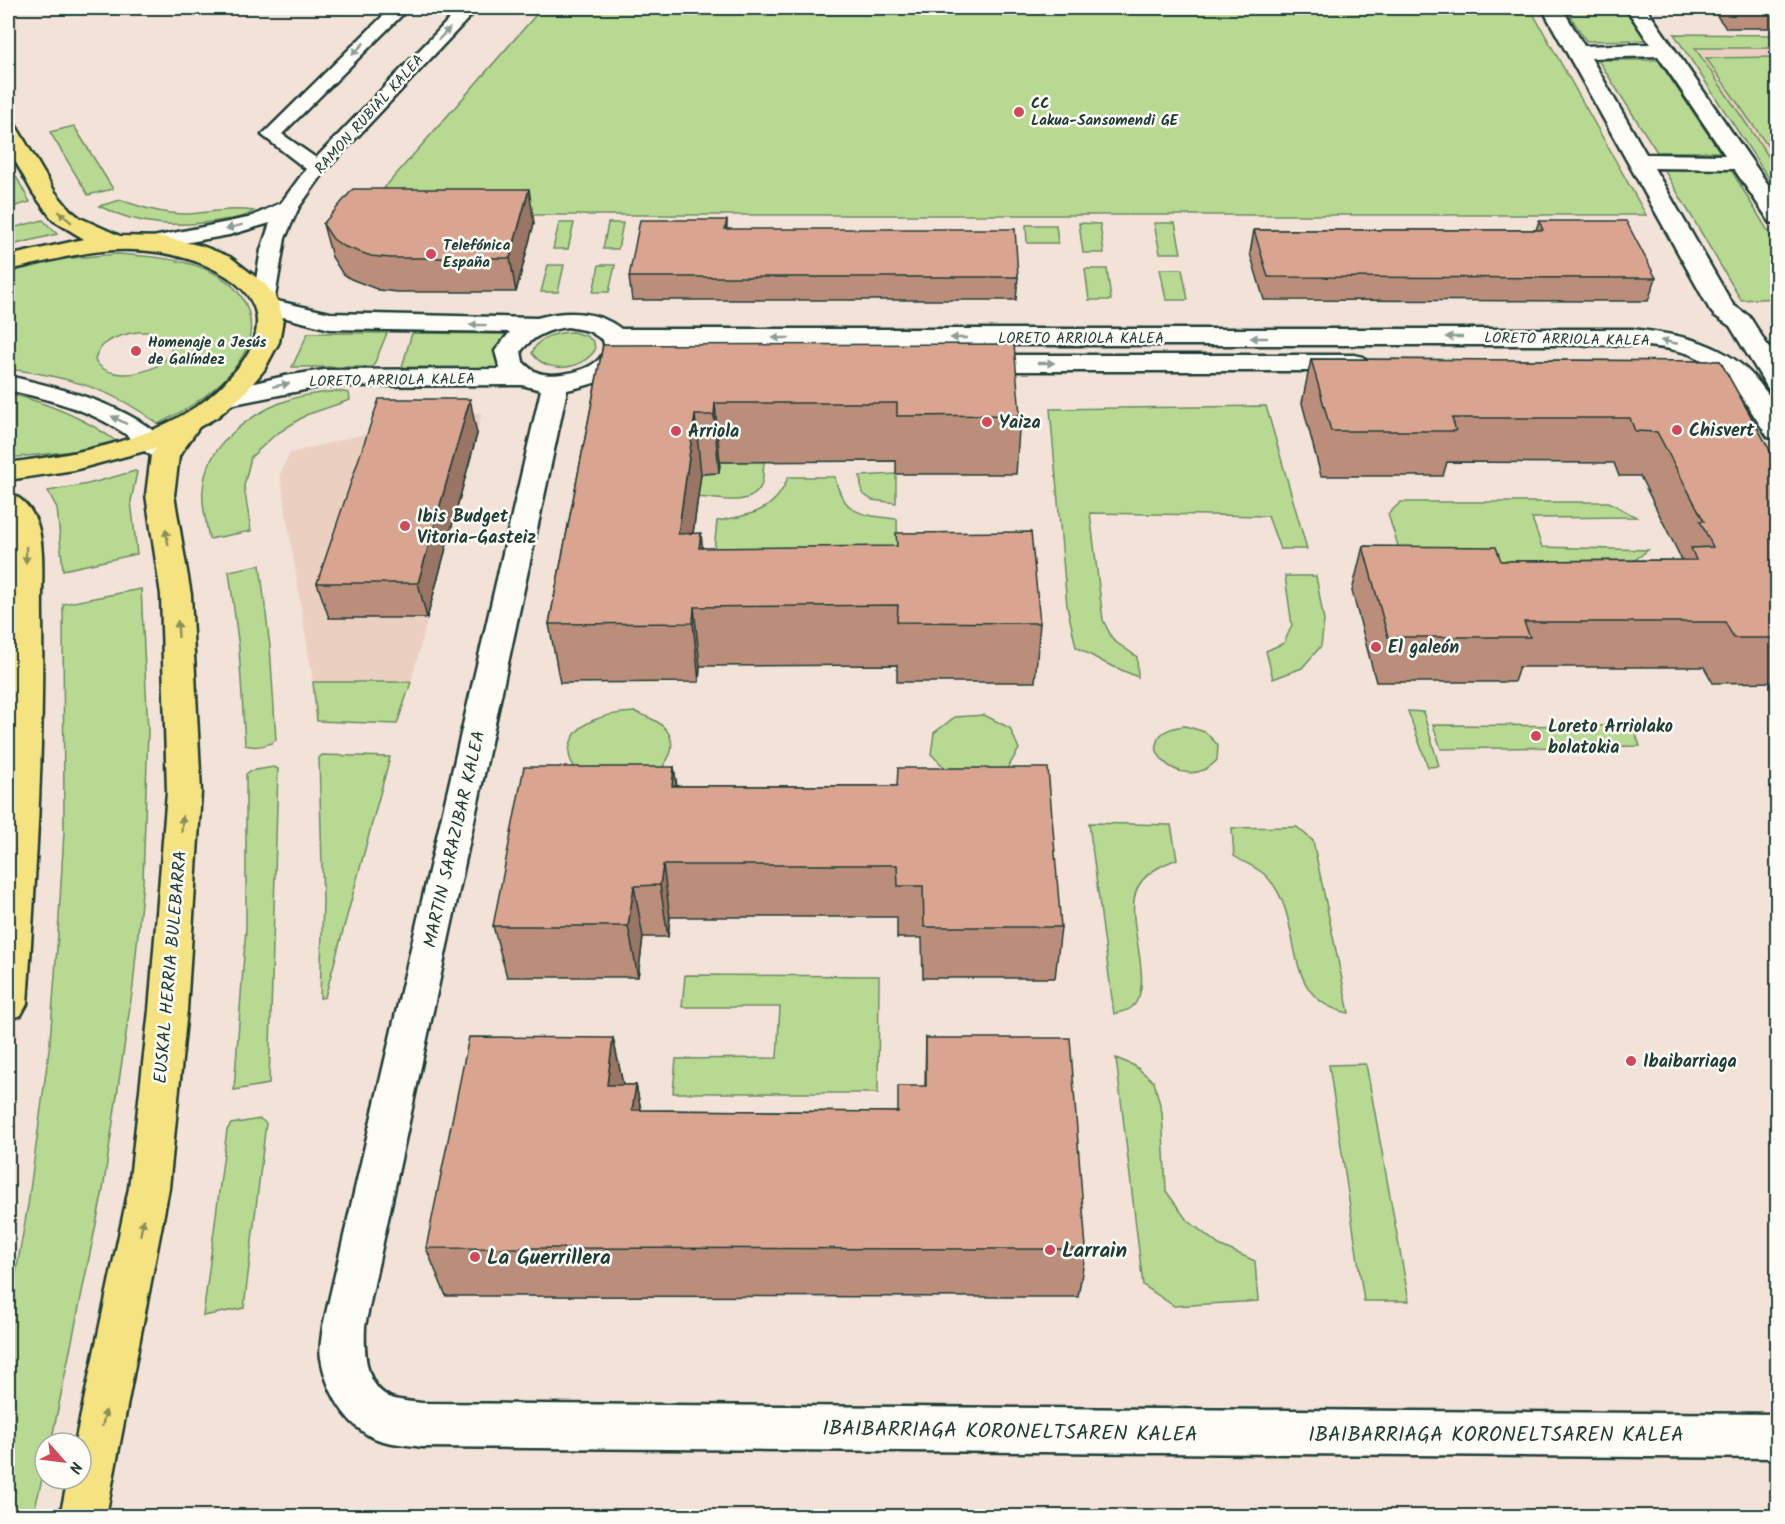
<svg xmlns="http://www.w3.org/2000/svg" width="1785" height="1524" font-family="Kalam,sans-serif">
<rect width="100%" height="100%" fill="#f2e2d8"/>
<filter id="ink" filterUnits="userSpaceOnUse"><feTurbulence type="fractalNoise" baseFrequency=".0167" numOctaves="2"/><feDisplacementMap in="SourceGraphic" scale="12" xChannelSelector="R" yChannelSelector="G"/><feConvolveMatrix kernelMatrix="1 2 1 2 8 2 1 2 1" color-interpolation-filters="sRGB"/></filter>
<g filter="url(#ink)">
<path fill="#ebd0c2" d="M1674,34l103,1v156z
M451,412l31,1 -71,269h-98l-33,-208 10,-21z"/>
<path fill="#b8d992" stroke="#6c8b63" stroke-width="1.5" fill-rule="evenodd" d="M542,8h988l116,207h-1279l-3,-4z
M1565,8h61l23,32 -63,1z
M1674,34l103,1v13h-82l82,121v22z
M1777,57l1,98h-4l-68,-97z
M1598,60h60l62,92h-63z
M74,126l39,63 -25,6 -38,-63z
M8,162l22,40 -22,6v-47z
M1663,168h67l47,78v52l-36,2z
M121,200c22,8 42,14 66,14 24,-1 42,-7 67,-3 -8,6 -21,8 -31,9 -44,8 -84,6 -124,-14z
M43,220l14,14 -49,12v-17z
M559,223h15l-6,26h-15z
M608,223h15l-5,26h-15z
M1079,223l21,1 4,29h-21z
M1154,223h21l6,30h-21z
M1026,225h30l2,18h-31z
M117,254c30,2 59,4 86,14 48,19 63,62 29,103 -20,24 -47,39 -74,53 -44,-35 -96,-49 -150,-55v-96l54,-14zM137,332h13l19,6c17,30 -59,51 -74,22 3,-19 25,-25 42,-28z
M548,265h16l-6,27h-17z
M599,265h16l-6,27h-16z
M1085,269h22l4,31h-22z
M1160,269h22l6,31h-22z
M573,332l13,4 8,6 1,8c-13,20 -48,25 -63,3 7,-18 24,-20 41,-21z
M308,333h79l-14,34h-81z
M412,333l94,1 -11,21 3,13 -96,-1z
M337,391l12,2 1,7 -44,15 -31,20 -24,22 -7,29 7,45 -42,8c-2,-15 -8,-34 -6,-50 3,-45 49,-77 88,-90 14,-5 31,-6 46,-8z
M8,393c39,10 75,24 108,48l-42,10 -66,7z
M1266,406l41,143h-27l-12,-33 -178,-3 13,107 10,20 24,17 1,20 -33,-14 -29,-16 -9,-41 -17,-197z
M764,461c-1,8 0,18 -3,25 -10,22 -45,12 -64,11l3,-23 19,-1 1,-11z
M135,471l2,1 -6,29 6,53 -74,16 -6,-62 -9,-17 40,-7z
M896,474v29l-24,-3 -10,-7 -2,-17z
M788,477h47c8,38 27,38 62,42l1,64 -187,-3 6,-59c33,-6 59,-9 71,-44z
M1401,502h208l27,15 -104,1 10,29 106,3 -17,13h-213l-18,-11 -12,-38z
M260,565l10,82 6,93c-7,6 -22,8 -31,5l-6,-97 -10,-77z
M1285,576h31l8,45 -3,25 -19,22 -29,11 -7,-28 18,-8 8,-18z
M141,589l7,141 -5,151 -10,105 -30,204 -52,253h-6v24l-12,49h-25v-198l20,-113 22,-163 8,-108 6,-102 -1,-228z
M313,682h98l-14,42 -80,-3z
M1408,711l15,1 16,54 -11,1z
M635,712c17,6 41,15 36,39 -1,5 -6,12 -9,17l-86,3c-2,-5 -7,-12 -7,-18 1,-33 40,-40 66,-41z
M984,715l26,13 9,21 -12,20 -58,3 -18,-18 3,-21 21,-16z
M1433,725l200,1 7,20 -199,3z
M1185,726l20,6 13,13 -1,15c-36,40 -97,-27 -32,-34z
M322,755l68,2 -65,240 -5,1 3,-97 -4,-143z
M274,767l4,2 -9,315 -35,6 12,-162v-154l4,-3z
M1089,823l82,2 6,34c-15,6 -33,14 -40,30 -14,31 21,97 -6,119 -4,3 -11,4 -17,6z
M1297,827l16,14 36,172c-72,-14 -42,-90 -80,-134 -7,-10 -25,-16 -35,-23l-2,-28z
M685,975l194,1 -1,117h-205l3,-34 101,-1 3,-51h-98z
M1116,1058l19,8 19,16 8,30 4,79 20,28 33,26 36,16 3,40 -84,5 -31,-21z
M1366,1064l43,237h-45l-35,-236z
M260,1119l6,4 -22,185 -41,8 24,-186 4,-6z"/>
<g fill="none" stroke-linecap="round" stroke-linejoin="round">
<g stroke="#1f3d34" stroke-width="5">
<path id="service" d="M391,8h18l-127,126 34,24 144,-150h18l-153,163 -26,36 -14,31 -10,59 -3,5 -8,1 -8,-1 -3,-5 8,-47 9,-27 -41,12 -79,14 -7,-2 -3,-4 3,-4 105,-21 33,-15 25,-34 -44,-34z
M8,376c53,12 137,32 169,79l-4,5c-20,5 -34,-16 -49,-27 -35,-24 -76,-34 -116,-43z"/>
</g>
<g stroke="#1f3d34" stroke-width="5">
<path id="pedestrian" d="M1542,8h20l22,38 66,-2 -24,-36h20l132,191v25l-8,-2 -36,-53 -80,-1 79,137 16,11 29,46v30l-9,-2 -39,-64 -16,-11 -4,-5zM1658,56l67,99 -79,-1 -55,-96z"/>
</g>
<g stroke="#1f3d34" stroke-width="5">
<path id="minor" d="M268,299l62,14 207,5c28,-8 61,-8 84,11h1011c50,6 95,13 128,55 5,7 13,15 16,23 4,8 2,23 2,32l-10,-2c-23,-35 -44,-76 -89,-86 -15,-4 -31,-5 -47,-6h-1001c-4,30 -38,40 -64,45l-202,936c-1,26 -1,62 29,73 9,2 19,3 28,4l1356,11v44l-1356,-11c-18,-3 -38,-3 -54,-12 -26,-16 -42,-47 -47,-77 -2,-10 1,-22 2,-32l218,-936 -19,-5 -198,1 -100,20 -9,-2 -4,-6 4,-6 70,-16 39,-6 176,-1 -5,-18 15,-19 -180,-3 -71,-18 -3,-5 3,-5zM568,327l21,4 14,9c10,28 -42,38 -60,34 -8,-1 -14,-6 -20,-12l-2,-11c12,-15 28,-22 47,-24z
M971,355h383l9,2 4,6 -4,6 -9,2h-383l-9,-2 -4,-6 4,-6z"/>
</g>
<g stroke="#1f3d34" stroke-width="5">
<path id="primary" d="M8,124l8,2 39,66 15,18 10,8 40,18 43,1 39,9 28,11 36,28 11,15 6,19 -4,23 -15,28 -21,25 -26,22 -18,10 -20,29 -5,39 17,100 10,197 -14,218 -18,178 -63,328h-46l8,-37h13v-36h-6l54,-255 20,-178 18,-218 -6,-197 -15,-100 5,-40 5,-7 -82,22 -66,10v-17c66,-9 133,-19 189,-57 16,-10 28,-23 40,-37 64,-78 -40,-118 -104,-119 -44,-2 -84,12 -125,20v-14l76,-17 -31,-19 -20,-27 -25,-45z
M8,493c12,3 23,15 28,28 10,24 5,68 6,95 2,131 -6,258 -15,388l-6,11 -13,4v-243l3,-104v-129l-3,-21z"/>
</g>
<use href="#service" fill="#fdfcf7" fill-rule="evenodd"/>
<use href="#pedestrian" fill="#fdfcf7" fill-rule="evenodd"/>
<use href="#minor" fill="#fdfcf7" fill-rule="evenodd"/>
<use href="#primary" fill="#f5e382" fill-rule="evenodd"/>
</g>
<path fill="#bb8e7c" stroke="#1f3d34" stroke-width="1.5" d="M1711,8h67v20h-52z
M727,220v9l291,48 -2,23h-384l-3,-23z
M1539,221l117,57 -8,23 -384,-1 -14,-47 4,-23h282z
M534,223l-18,69h-118l-19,-2 -28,-11 -9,-6 -10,-16 -9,-33z
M603,345l417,70 -4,59h-120v-13l-176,1 -1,11 -18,1 -8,59 10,15 337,75 -5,59h-138v-17l-197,1 -1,16 -139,1 -11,-59z
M1311,359l409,2 58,104v217l-65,1 -9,-16h-185l-5,15h-138l-24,-91 11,-45 138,15 181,-1 -42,-84h-21l-5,-13 -167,-1 -4,14h-122l-19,-73z
M477,434l-50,184h-98l-12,-35z
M674,767l3,19h220l164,141 -6,51h-132l-1,-40h-25v-21h-227l-2,20h-25l-5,40h-131l-14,-51z
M613,1038l10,47h13l5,25 257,2 27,-26 1,-48 160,211 -8,48 -632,-1 -20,-48z"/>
<path fill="#997465" stroke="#1f3d34" stroke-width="1.5" d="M529,189l5,34 -18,69 -6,-34z
M470,399l7,35 -50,184 -9,-35z
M715,403l5,59 -1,11 -5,-58z
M695,415l6,59 -16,119 -7,-59z
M701,533l6,59 -8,-44z
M694,607l6,59 -1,16 -6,-59z
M674,767l7,53 -9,-34z
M663,865l7,52 -2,20 -8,-52z
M634,886l9,51 -5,40 -10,-51z
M613,1038l11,51 -17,-4z
M636,1085l10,52 -14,-27z"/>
<path fill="#daa590" stroke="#1f3d34" stroke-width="1.5" d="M353,189h176l-19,69h-120l-19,-2 -28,-10 -10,-7 -10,-15z
M640,220h87l-2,9h290l3,48h-389z
M1539,221h87l30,57 -388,-1 -14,-47h289z
M1014,344l6,71 -123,1v-13h-182l-1,12h-19l-17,119 23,-1 -2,15 198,-2 -1,-13 135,-1 9,91 -143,-1 1,-17 -204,2 -1,16 -144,1 54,-279z
M1311,359l409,2 58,104v173h-44l-9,-16h-201l6,15h-142l-25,-91 133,1 5,14 195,-1 -5,-12 22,-1 -13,-26h4l-47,-89 -22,-1 -5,-13h-178l4,13h-125z
M379,399h91l-52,184h-101z
M524,767h150l-2,19h225l1,-18h150l13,159h-137l-1,-41h-25l-1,-21h-234l-3,20 -26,1 -6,40h-135z
M469,1037l144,1 -6,47h29l-4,25 266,2v-26h28v-48h144l16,211 -660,-1z"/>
<defs><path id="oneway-solid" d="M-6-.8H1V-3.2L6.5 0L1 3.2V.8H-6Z" transform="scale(1.5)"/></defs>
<g fill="#8e9c96">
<use href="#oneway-solid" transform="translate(444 34) rotate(-46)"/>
<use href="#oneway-solid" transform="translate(358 49) rotate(135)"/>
<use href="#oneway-solid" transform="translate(234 227) rotate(165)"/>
<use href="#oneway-solid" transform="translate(478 325) rotate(-179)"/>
<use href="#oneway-solid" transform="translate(1454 337) rotate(180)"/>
<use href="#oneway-solid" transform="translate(781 338) rotate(-180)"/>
<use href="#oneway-solid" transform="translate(959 338) rotate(-180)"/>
<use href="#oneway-solid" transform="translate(1259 338) rotate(180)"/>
<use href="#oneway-solid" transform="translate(1669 342) rotate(-169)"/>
<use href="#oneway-solid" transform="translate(1046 363)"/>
<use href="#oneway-solid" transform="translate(281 385) rotate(-12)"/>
<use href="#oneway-solid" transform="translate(119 420) rotate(-153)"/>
</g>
<g fill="#8a905b">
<use href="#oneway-solid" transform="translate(65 217) rotate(-139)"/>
<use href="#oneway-solid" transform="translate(167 537) rotate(-100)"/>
<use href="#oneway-solid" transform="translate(26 555) rotate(91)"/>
<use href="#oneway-solid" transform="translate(178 629) rotate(-93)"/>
<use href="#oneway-solid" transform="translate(182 824) rotate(-87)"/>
<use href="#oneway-solid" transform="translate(142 1227) rotate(-79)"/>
<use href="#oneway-solid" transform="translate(104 1418) rotate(-78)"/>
</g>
</g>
<g fill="#d1495b" stroke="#fdfcf7" stroke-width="2">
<circle cx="1019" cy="112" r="6"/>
<circle cx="431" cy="254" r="6"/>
<circle cx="136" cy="351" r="6"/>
<circle cx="987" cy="422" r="6"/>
<circle cx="1677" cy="430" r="6"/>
<circle cx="676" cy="431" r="6"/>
<circle cx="405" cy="526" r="6"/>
<circle cx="1376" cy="647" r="6"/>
<circle cx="1536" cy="736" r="6"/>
<circle cx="1631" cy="1061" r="6"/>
<circle cx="1050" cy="1250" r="6"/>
<circle cx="475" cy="1257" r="6"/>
</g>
<g text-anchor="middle" stroke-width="5" stroke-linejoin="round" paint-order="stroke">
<g font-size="15" font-weight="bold" fill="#1f3d34" stroke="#fdfcf7" text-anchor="start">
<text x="1031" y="108">CC<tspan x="1031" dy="17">Lakua-Sansomendi GE</tspan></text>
<text x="443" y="250">Telefónica<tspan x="443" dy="17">España</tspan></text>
<text x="148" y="347">Homenaje a Jesús<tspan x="148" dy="17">de Galíndez</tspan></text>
</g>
<g font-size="15" fill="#1f3d34" stroke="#fdfcf7">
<text transform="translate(369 114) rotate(-48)" y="5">RAMON RUBIAL KALEA</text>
<text x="1081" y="343">LORETO ARRIOLA KALEA</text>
<text transform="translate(1567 339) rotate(1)" y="5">LORETO ARRIOLA KALEA</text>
<text transform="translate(392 380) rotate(-1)" y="5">LORETO ARRIOLA KALEA</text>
</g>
<g font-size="18" font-weight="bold" fill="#1f3d34" stroke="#fdfcf7" text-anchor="start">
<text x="999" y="428">Yaiza</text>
<text x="1689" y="436">Chisvert</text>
<text x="688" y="437">Arriola</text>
<text x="417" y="522">Ibis Budget<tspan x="417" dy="21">Vitoria-Gasteiz</tspan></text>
<text x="1388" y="653">El galeón</text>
<text x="1548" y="732">Loreto Arriolako<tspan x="1548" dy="21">bolatokia</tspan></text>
<text x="1643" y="1067">Ibaibarriaga</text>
</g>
<g font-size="18" fill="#1f3d34" stroke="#fdfcf7">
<text transform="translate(454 839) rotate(-77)" y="6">MARTIN SARAZIBAR KALEA</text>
<text transform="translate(170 967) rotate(-85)" y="6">EUSKAL HERRIA BULEBARRA</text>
</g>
<g font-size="21" font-weight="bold" fill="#1f3d34" stroke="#fdfcf7" text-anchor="start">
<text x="1062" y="1257">Larrain</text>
<text x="487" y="1264">La Guerrillera</text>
</g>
<g font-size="21" fill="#1f3d34" stroke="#fdfcf7">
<text transform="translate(1010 1431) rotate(1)" y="7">IBAIBARRIAGA KORONELTSAREN KALEA</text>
<text x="1496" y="1441">IBAIBARRIAGA KORONELTSAREN KALEA</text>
</g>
</g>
<rect width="1785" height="1524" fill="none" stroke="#fdfcf7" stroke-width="30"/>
<rect x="15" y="15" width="1755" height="1494" fill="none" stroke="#1f3d34" stroke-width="2" filter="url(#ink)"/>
<g transform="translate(63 1461) rotate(118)"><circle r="28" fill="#fdfcf7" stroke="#a4b0a9" stroke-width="1.5"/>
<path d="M0-4.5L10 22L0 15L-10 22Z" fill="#d1495b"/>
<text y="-9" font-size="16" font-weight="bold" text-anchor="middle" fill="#1f3d34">N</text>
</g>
</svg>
